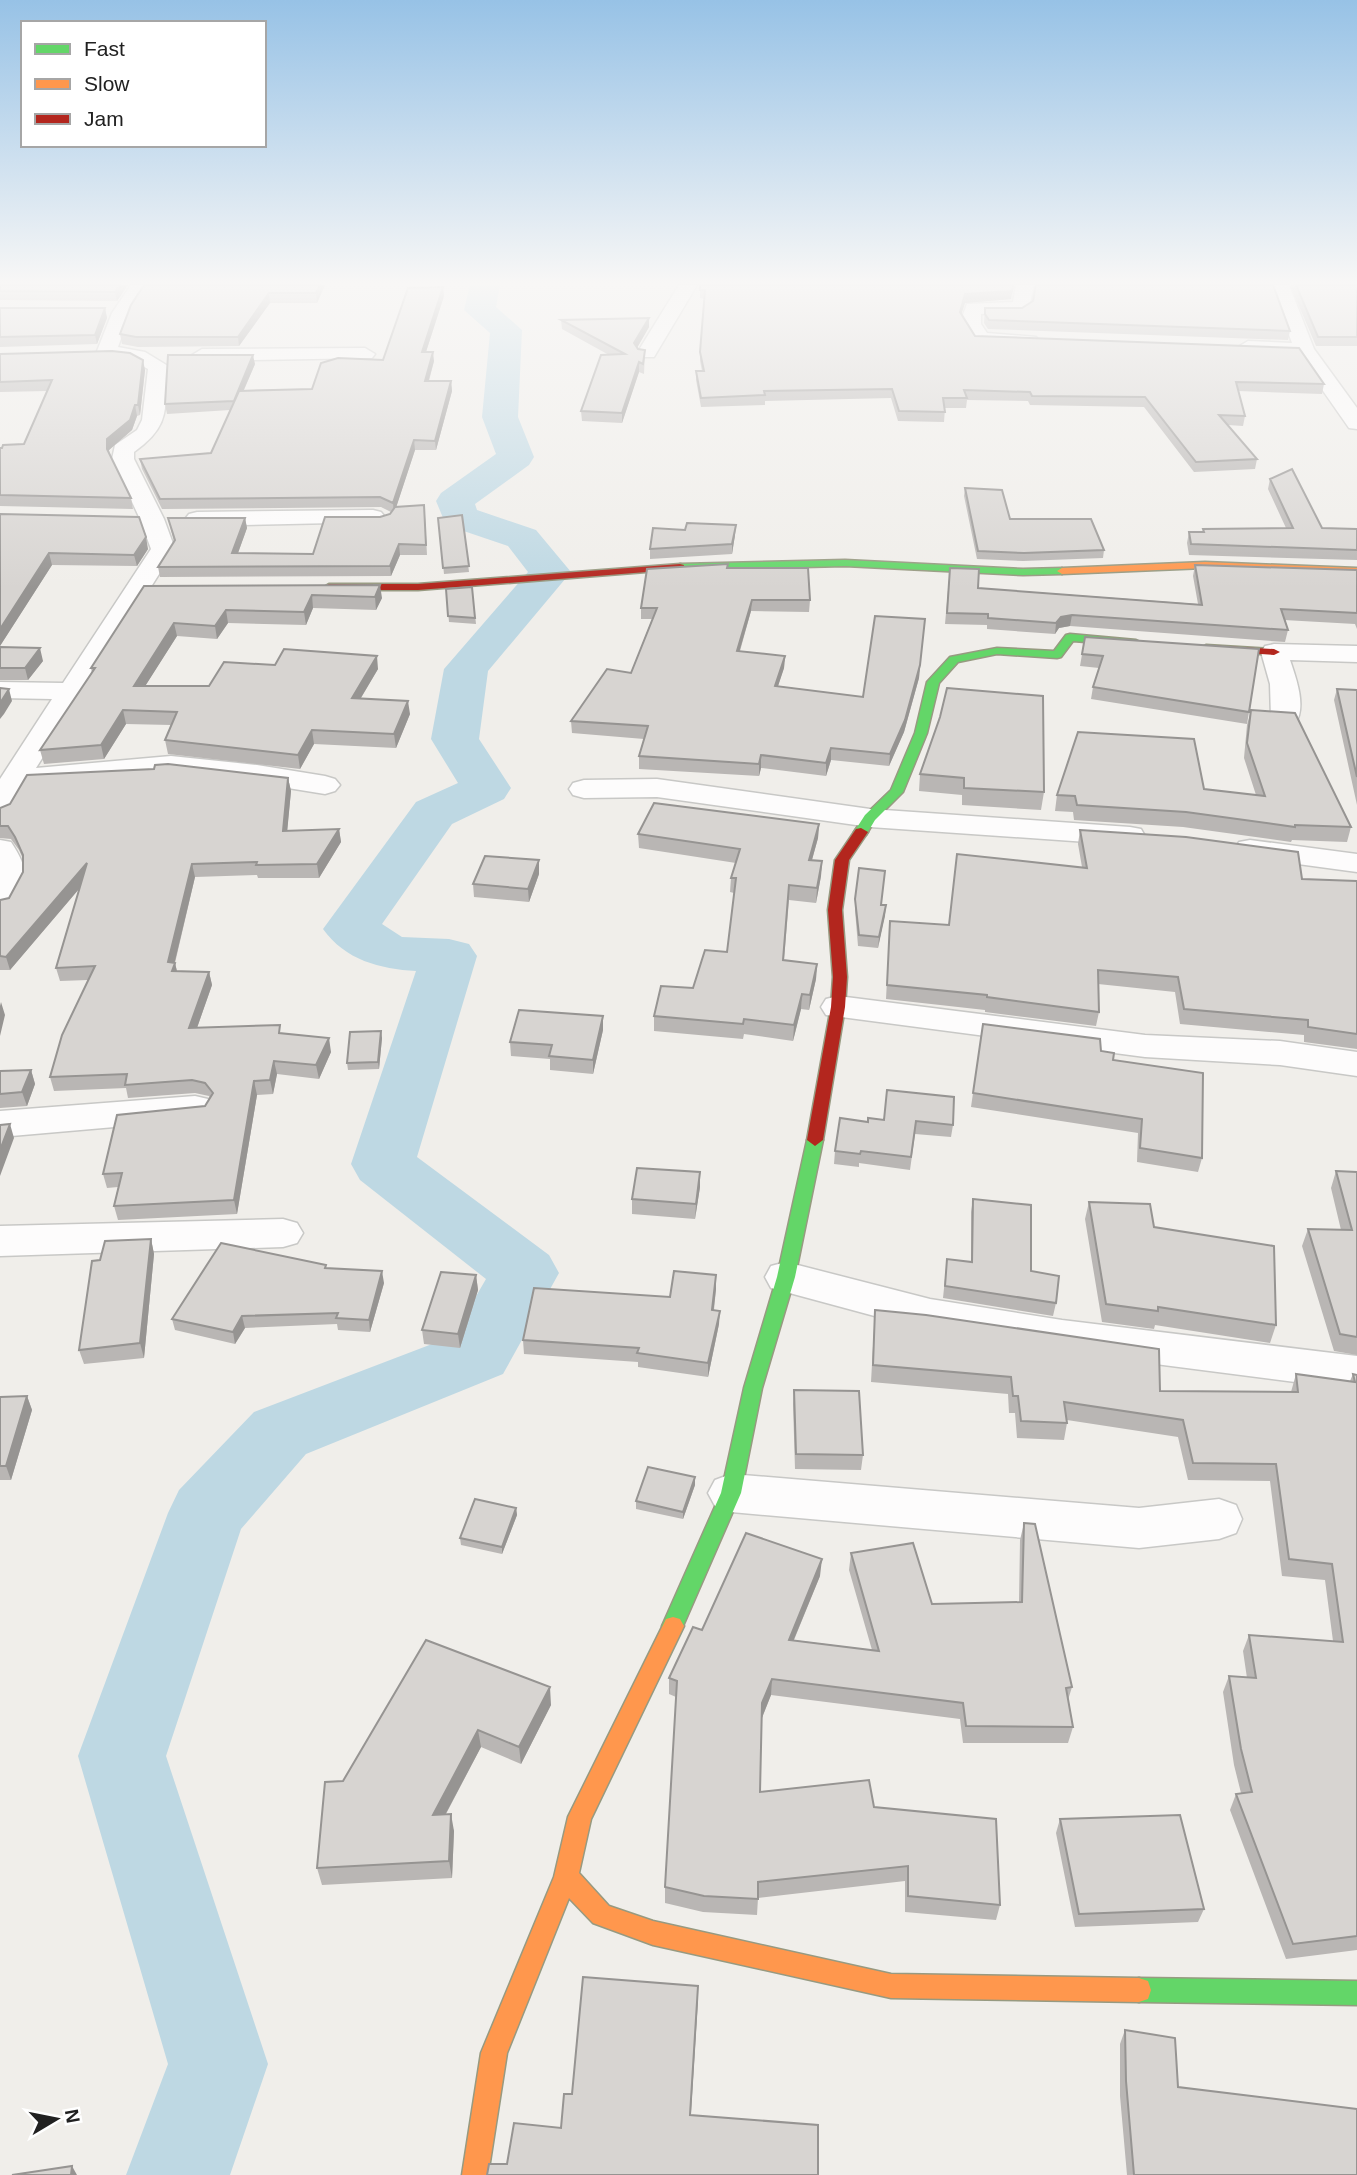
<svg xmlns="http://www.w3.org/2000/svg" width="1357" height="2175" font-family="Helvetica,sans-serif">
<rect width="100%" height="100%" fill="#f0eeea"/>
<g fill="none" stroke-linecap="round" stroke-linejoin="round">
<path fill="#bed8e3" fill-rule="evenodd" d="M470,285h30l-4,22 26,23 -4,87 16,40 -5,8 -54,39 2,6 59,20 35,42 -83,99 -9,68 32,49 -7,11 -52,25 -70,100 20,13 47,2 20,5 8,12 -60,201 132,98 10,18 -56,101 -197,80 -65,75 -75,227 102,308 -38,111h-104l42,-111 -90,-308 90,-243 11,-23 75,-78 199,-76 33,-57 -126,-99 -9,-16 65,-193c-36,-2 -71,-11 -93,-42l93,-127 42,-19 -27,-44 13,-70 84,-97 -20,-26 -62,-21 -10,-24 5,-8 55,-39 -14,-37 8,-84 -26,-23z"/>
<g stroke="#c8c8c6" stroke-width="3">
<path id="street" d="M131,285h18l-19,28 -12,34 27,5 23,14c-4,43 4,59 -34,86v7l30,60 11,30 -139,219 135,-12 86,9 68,11 10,3 5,6 -5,6 -10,3 -68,-11 -86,-9 -135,12 -9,-2 -16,32 -11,3v-40l52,-80 -52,-1v-16l63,1 88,-134 -11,-30 -28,-60 3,-14 22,-15 5,-10 6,-51 -15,-8 -33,-6 -3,-4 15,-38z
M679,285h18l-43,72h-14l-3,-4z
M1016,285h18l-6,27 -47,2v10l6,9 49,4 3,4 -3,4 -62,-3 -13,-22 6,-16 46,-2z
M1271,285h18l25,64 43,59v21l-8,-1 -51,-73 -50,-2 -10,-6 10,-6 44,2z
M365,348l10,6 -3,4 -170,3 -10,-6 10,-6z
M373,510l8,2 4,5 -4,5 -184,4 -8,-2 -4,-5 4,-5 8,-2z
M1274,644l83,2v16l-67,-2c6,18 17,47 5,64l-10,2 -10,-2 -4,-6 -1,-34 -9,-32 4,-6z
M657,779l213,30 260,18 11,2 4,7 -4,7 -11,2 -260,-18 -213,-30 -73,1 -11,-3 -4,-6 4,-6 11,-3z
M0,840l11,2c18,27 19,42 0,68l-11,3z
M1250,840l107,14v18l-118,-16 -5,-7 5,-7z
M838,996l307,39 135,6 77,11v24l-77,-11 -135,-8 -319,-42 -5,-8 5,-8z
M195,1096l13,3 6,9 -6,9 -13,3 -195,17v-26z
M283,1219l14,4 6,10 -6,10 -14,4 -283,9v-30z
M786,1262l144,37 132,21 295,36v34l-295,-38 -132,-21 -159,-43 -6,-11 6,-11z
M731,1474l408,34 80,-9 17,6 6,14 -6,14 -17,6 -80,9 -408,-36 -16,-6 -7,-13 7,-13z"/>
</g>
<g stroke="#979a81" stroke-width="3">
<path id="fast" d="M845,560l178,9 39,-1 5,3 -5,3 -39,1 -178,-9 -165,4 -5,-3 5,-3z
M1070,634l66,6 6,3 -6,3 -63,-5 -12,16 -4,1 -60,-4 -39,8 -19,21 -12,50 -24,59 -28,28 -9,15h-10l-2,-3 11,-17 26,-25 24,-57 12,-51 23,-25 47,-9 57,3 12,-16z
M815,1134l8,6 -28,137 -33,111 -21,105 -61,140 -7,2 -7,-2 -4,-7 59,-133 23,-105 33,-111 30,-137z
M1139,1978l218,3v24l-218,-3 -9,-3 -3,-9 3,-9z"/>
</g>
<g stroke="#979a81" stroke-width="3">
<path id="slow" d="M1205,562l152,6v6l-152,-6 -143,6 -5,-3 5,-3z
M673,1617l7,2 4,7 -93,193 -12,54 30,33 44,15 238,53 248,4 9,3 3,9 -3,9 -9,3 -248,-4 -238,-53 -60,-22 -24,-25 -62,155 -19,122h-26l19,-122 73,-176 14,-60 98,-198z"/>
</g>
<g stroke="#979a81" stroke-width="3">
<path id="jam" d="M680,564l4,1v4l-266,21h-89l-5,-3 5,-3h89z
M1206,645l68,4 6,3 -6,3 -72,-5 -2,-2z
M861,828l7,4 -19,28 -7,50 5,67 -2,30 -22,133 -8,6 -8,-6 24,-133 2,-30 -5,-67 7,-50 21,-31z"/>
</g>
<use href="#street" fill="#fdfcfc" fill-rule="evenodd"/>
<use href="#fast" fill="#63d668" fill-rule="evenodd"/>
<use href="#slow" fill="#ff974d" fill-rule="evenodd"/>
<use href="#jam" fill="#b3261e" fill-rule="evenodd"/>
</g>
<path fill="#b9b6b4" d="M0,285h128l-11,16 -117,-1z
M144,285h181l-8,18h-47l-31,43 -101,1 -16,-3 -2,-10z
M700,285l311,14 -46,4 -4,11 14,22 349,48 -2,10 -84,-3 7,25 -2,10 -15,-1 29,34 -2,10 -61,3 -50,-65 -114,-2 -2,-4 -61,-1 -1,8h-21l-1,14 -46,-1 -7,-23 -126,3v4l-64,2 -5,-27v-9h6l-2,-10v-9l5,-53 -5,-1z
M1290,285h67v61h-41z
M444,296l-18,56 8,9 -5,20h22l1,10 -16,59h-21l-19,57 29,9 2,39h-27l-9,21 -231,1 -2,-10 16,-25 -6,-24h77l2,10 -9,25 75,1 67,-37 10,-3 1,-2 -10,-5 -219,2 -20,-40 -2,-10 71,-6 19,-43 -63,4 -2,-10 90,-40 -11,26 68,-1 71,-29z
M1033,301l257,30 -2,9 -300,-11 -4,-6 1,-15h37z
M0,308h105l2,10 -10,26 -97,3z
M561,320l88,7 -12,21 8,2 -1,24 -5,-2 -17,51 -40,-2 -1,-10 28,-56 -47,-26z
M0,354l145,16 -5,45 -3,1 -5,14 -23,20v4l22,44 2,11 -133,-3v-58l24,-4 23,-53 -47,1z
M1270,479l52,49 35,1v31l-168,-5 -2,-12 2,-11h14v-3l83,-1 -18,-39z
M965,488l45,31 94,31 -1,8 -80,3 -46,-2 -13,-63z
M0,514l148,35 -11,17 -85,-1 -52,81z
M462,515l7,57 -25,2 -6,-56z
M685,530l50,5 -3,19 -82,5v-10z
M728,564v4l82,32 -1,12 -58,-1 -11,40 45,5 -1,12 -6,18 85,11 62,-78 -6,59 -15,54 -15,34 -58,-6 -5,16 -65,-8 -2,8 -120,-7v-13l5,-17 -72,-6 -1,-12 60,-48 21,-54h-11v-11z
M1195,565l162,5v59l-2,-5 -71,-4 4,10 -3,12 -215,-16 -11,2 -4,6 -68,-5v-4l-42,-1 5,-56 28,20 220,16 -5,-28z
M144,586l238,12 -6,12 -63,-2 -7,17 -78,-2 -11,16 -40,-3 -32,50h64l66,-21 103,4 -17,29 49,16 -14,34 -82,-4 -14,25 -132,-15 -3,-14 6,-15 -45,-1 -22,35 -60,5 -4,-14 52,-77 -1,-5z
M472,587l4,37 -27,-2 -3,-33z
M1085,637l164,75 -2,12 -156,-25 2,-12 6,-19 -19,-2z
M0,647l43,14 -15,19h-28z
M1337,689l20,1v115l-23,-105z
M1251,710l100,117 -4,15 -55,-2 -1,2 -108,-15 -109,-7 -1,-8 -18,-1 2,-16 147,-6 52,6 -12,-37 3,-33z
M940,717l104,75 -3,18 -79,-5v-10l-43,-4 1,-17z
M288,778l3,13 -4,40 52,-2 2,13 -22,36h-61l-1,-3 -62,2 -20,86 2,8 32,1 3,13 -15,43 85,5 49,19 -12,27 -42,-5 -4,20 -16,1 -20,119 -119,6 -4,-14 4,-19 -11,1 -4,-14 102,-68 5,-8 -1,-2 -14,-3 -67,5 -2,-10 -72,3 -4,-14 38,-97 -28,1 -4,-13 23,-79 -69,81h-10v-70l9,-2 14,-26v-13l-4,-9 -8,-11 -11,-1v-30z
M819,824l-1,14 -6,22 10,1 -1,15 -5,27 -27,-3 -5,60 33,4 -1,15 -7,31 -8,-1 -8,32 -49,-7 -1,5 -89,-8v-15l39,-28 34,-36 7,-59 -4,-1 1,-14 5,-15 -97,-15 -1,-14z
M1080,830l222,49 55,2v168l-53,-7v-7l-124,-11 -5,-32 -77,-8 1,28 -3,14 -111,-14v-2l-99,-11 4,-78 59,4 133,-58 -4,-23z
M859,868l22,37h5l-8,43 -20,-2 -3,-36z
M539,874l-10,28 -55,-5 -1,-13z
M603,1016v14l-10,44 -43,-4v-11l-39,-3 -1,-14z
M983,1024l118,27 12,9 89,98 -4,14 -61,-10 1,-29 -167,-26z
M382,1038l-3,31 -31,1 -1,-7z
M31,1070l4,14 -8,22 -27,2v-37z
M887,1090l66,35 -2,12 -36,-3 -5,36 -51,-7v4l-25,-3 1,-13 33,-29 16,-2z
M1336,1171l21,1v183l-23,-4 -32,-105 6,-17 33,1 -10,-42z
M700,1187l-5,32 -63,-5v-15z
M973,1199l83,104 -3,13 -110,-18 4,-39 24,3v-50z
M1089,1202l65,25 122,98 -6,18 -115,-18 -1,4 -52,-7 -17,-103z
M151,1239l3,15 -10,104 -60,6 -5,-14 21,-90z
M326,1265v3l58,15 -14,49 -32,-2 -1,-6 -92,4 -10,16 -60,-14 -3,-11z
M476,1275l2,15 -18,58 -36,-4 -2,-14z
M716,1289l-2,21 5,14 -11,53 -70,-10v-5l-114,-8 -1,-14 147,-43z
M875,1310l285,81 131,1 5,-18 54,7 3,-7 4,1v575l-71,9 -56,-149 6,-16 5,-1 -7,-28 -11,-73 6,-16 18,2 -4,-27 6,-16 84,6 -8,-61 -43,-4 -12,-95 -82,-1 -10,-43 -111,-17v3l-3,17 -47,-2 -2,-25h-6l-1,-19 -137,-12z
M794,1390l69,65 -2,15 -66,-1 -2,-65z
M27,1396l5,14 -21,70h-11v-83z
M695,1477v8l-12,34 -47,-10v-8z
M516,1508l1,7 -15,39 -41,-9 -1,-7z
M1024,1523l48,164 -4,13 5,27 -5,16h-105l-3,-24 -189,-24 -9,23 -2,74 114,15 126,98 -4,15 -91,-8v-31l-147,17 -1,17 -54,-3 -38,-9v-16l11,-190 -7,-3v-16l33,-48 118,-54 -26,64 78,10 -23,-80 2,-17 81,51 87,-2 1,-62z
M426,1640l125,65 -30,59 -40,-17 -35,67 8,17 -2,47 -130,7 -5,-17 26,-87z
M1060,1819l144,90 -6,13 -123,5 -19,-94z
M1125,2030l53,57 179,88h-230l-7,-79v-52z"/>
<path fill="#969492" d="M120,285h8l-11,16 -2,-9z
M320,285h5l-8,18 -1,-10z
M1014,285l-3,14 -46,4 -6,18 1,-9 5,-18z
M443,287l1,9 -21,65 -1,-9z
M269,293l1,10 -31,43 -1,-9z
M105,308l2,10 -10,26 -2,-9z
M649,318v9l-15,26v-10z
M433,352l1,9 -8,29 -1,-9z
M253,355l2,9 -20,46 -1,-9z
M143,360l2,10 -5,45 -2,-10z
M639,362v10l-17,51v-10z
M451,381l1,10 -16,59 -1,-9z
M135,405l2,11 -5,14 -23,20 1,10 -3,-11v-10z
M414,440l1,10 -21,64 -1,-11z
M245,518l2,10 -13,36 -2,-11z
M736,525l-1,10 -3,19v-10z
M146,537l2,12 -11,17 -3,-11z
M399,544l1,11 -9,21 -1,-10z
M49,553l3,12 -52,81v-17z
M380,585l2,13 -6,12 -1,-13z
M312,595l1,13 -7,17 -2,-13z
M752,600l-1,11 -15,52 1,-12z
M226,610l2,13 -11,16 -2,-13z
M1072,615l-2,11 -11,2 -4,6 1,-11 5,-6z
M174,623l3,13 -40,63 -3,-13z
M40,648l3,13 -15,19 -3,-12z
M377,656l1,13 -25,42 -1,-13z
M785,656l-1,12 -10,30 1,-12z
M920,665l-1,13 -15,54 -15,34 1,-12z
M9,689l3,12 -8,13 -4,5v-16z
M408,701l2,13 -14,34 -2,-14z
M123,710l3,14 -22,35 -3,-14z
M312,730l2,14 -14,25 -2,-14z
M831,748v12l-5,16v-13z
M761,755v13l-2,8v-12z
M288,778l3,13 -5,53 -3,-13z
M819,824l-1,14 -10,36 1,-14z
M339,829l2,13 -22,36 -2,-14z
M539,860v14l-10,28 -1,-13z
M822,861l-1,15 -5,27 1,-15z
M87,863l3,13 -80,94 -4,-13z
M192,864l3,13 -21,88 1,-2 3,13 -3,9 -7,-23z
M886,905l-1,11 -7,32 1,-11z
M817,964l-1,15 -7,31 1,-15z
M209,972l3,13 -20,57 -3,-14z
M802,994l-1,15 -8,32 1,-16z
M1,1002l4,13 -5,21v-30z
M603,1016v14l-10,44v-14z
M381,1031l1,7 -3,31 -1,-7z
M329,1038l2,14 -12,27 -3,-14z
M274,1061l3,13 -4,20 -3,-14z
M31,1070l4,14 -8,22 -5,-14z
M254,1081l3,14 -20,119 -3,-14z
M10,1124l4,14 -14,38v-26z
M700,1172v15l-5,32 1,-15z
M151,1239l3,15 -10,104 -4,-15z
M382,1271l2,12 -14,49 -1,-12z
M476,1275l2,15 -18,58 -2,-14z
M716,1275v14l-4,34v-13z
M720,1311l-1,13 -11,53v-14z
M242,1316l3,12 -10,16 -2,-12z
M27,1396l5,14 -21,70 -5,-14z
M695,1477v8l-12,34v-7z
M516,1508l1,7 -15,39v-7z
M822,1559l-2,17 -33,80 2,-16z
M772,1679l-1,16 -10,25 1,-17z
M550,1687l1,18 -30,59 -2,-17z
M478,1730l3,17 -45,85 -3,-17z
M451,1814l3,17 -2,47 -3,-17z
M698,1986v14l-8,128v-13z
M72,2166l5,9h-6z"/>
<path fill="#d7d4d1" stroke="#969492" stroke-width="2" d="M0,285h120l-5,7 -115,-1z
M144,285h176l-4,8h-47l-31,44h-102l-16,-3 11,-29z
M700,285h313l-1,6 -47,3 -5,18 15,24 324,12 25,36 -88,-2 9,34 -26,-1 38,44 -61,3 -51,-65 -113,-1 -2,-4 -66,-2 3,8h-24l2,14 -46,-1 -7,-22 -128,2 1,4 -64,3 -5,-27h8l-4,-19 5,-62h-5z
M1036,285h237l17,46 -301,-11 -4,-6v-6h37l11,-7z
M1296,285h61v52h-39z
M443,287l-21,65h11l-8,29h26l-16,60 -21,-1 -21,63 -13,-6 -220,2 -20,-40 71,-6 28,-62 73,-2 9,-26 17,-5 45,2 25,-72z
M0,308h105l-10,27 -95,2z
M649,318l-15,25 4,6 7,1 -2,14 -4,-2 -17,51 -41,-2 20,-56 24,-1 -64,-34z
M112,351l18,2 13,7 -5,45h-3l-5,15 -23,19v10l24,49 -131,-3v-47h2l1,-3 21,-1 28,-64 -52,2v-28z
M168,355h85l-19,46 -69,3z
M1292,469l30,59 35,1v21l-166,-6 -2,-12h15l-1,-3 90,-1 -23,-49z
M965,488l37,2 8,29h81l13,31 -80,3 -46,-2z
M424,505l2,40 -27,-1 -9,22 -232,1 17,-27 -7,-22h77l-13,35 81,1 12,-37h55l10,-3 5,-7z
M0,514l139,3 7,20 -12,18 -85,-2 -49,76z
M462,515l7,51 -26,2 -5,-50z
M687,523l49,2 -4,19 -82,5 3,-21 32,2z
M728,564l-1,4h81l2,32h-58l-15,51 48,5 -10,30 88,11 12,-81 50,3 -5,46 -15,55 -15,34 -59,-6 -5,15 -65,-8 -2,9 -120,-8 9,-30 -77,-5 36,-52 24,4 26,-65h-16l6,-39z
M1195,565l162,5v43l-76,-4 7,21 -216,-15 -11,2 -5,6 -68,-5v-4l-41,-1 3,-45 29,1 -1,19 224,17z
M380,585l-5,12 -63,-2 -8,17 -78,-2 -11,16 -41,-3 -40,63h75l15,-24 51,3 9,-16 93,7 -25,42 56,3 -14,33 -82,-4 -14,25 -133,-15 12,-28 -54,-2 -22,35 -61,5 55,-82h-4l53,-82z
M472,587l3,31 -27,-2 -2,-27z
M1085,637l174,12 -10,63 -156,-25 10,-31 -21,-2z
M0,647l40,1 -15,20h-25z
M0,688l9,1 -9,14z
M947,688l96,8 1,96 -80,-4v-10l-44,-4 20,-57z
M1337,689l20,1v87z
M1251,710l44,3 56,114 -56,-2v2l-109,-15 -109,-7 -2,-9 -18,-1 21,-63 116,7 10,50 61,7 -18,-53z
M168,764l120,14 -5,53 56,-2 -22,35 -61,1 1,-3 -65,2 -24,98 7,1 -3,8 37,1 -20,56 91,-3 -1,8 50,5 -13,27 -42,-4 -4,19 -16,1 -20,119 -120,6 8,-33 -19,1 14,-59 88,-9 8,-13 -8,-10 -13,-3 -67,5 2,-11 -77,3 12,-42 33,-69 -39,2 31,-105 -81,94 -6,-1v-56l9,-2 14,-26v-17l-8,-18 -7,-11h-8v-18l10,-4 17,-29 127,-6 1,-4z
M654,803l165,21 -10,36 13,1 -5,27 -28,-3 -6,75 34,4 -7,31 -8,-1 -8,31 -50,-6 -1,5 -89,-8 7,-30 32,2 12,-38 22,2 9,-74h-5l9,-29 -102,-15z
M1080,830l106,7 112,15 4,27 55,2v153l-49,-7v-7l-124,-11 -6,-32 -80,-7 1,42 -112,-15v-2l-100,-10 3,-64 59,4 8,-71 130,14z
M485,856l54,4 -11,29 -55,-5z
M859,868l26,3 -4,34h5l-7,32 -20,-2 -4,-36z
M519,1010l84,6 -10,44 -44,-4 3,-11 -42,-3z
M983,1024l117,15 1,12 13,2 -1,7 90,13 -1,85 -62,-10 2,-29 -169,-26z
M381,1031l-3,31 -31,1 3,-31z
M31,1070l-9,22 -22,2v-23z
M887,1090l67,7 -1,28 -37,-4 -5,36 -50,-6 -1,3 -25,-3 5,-33 28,4v-4l16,2z
M10,1124l-10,26v-25z
M637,1168l63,4 -4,32 -64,-5z
M1336,1171l21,1v165l-17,-3 -32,-105 44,1z
M973,1199l58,6v66l28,5 -3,27 -111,-17 2,-27 25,3z
M1089,1202l61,2 4,23 120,19 2,79 -118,-18v4l-52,-7z
M151,1239l-11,104 -61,7 13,-89 8,-1 5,-19z
M221,1243l105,22 -1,3 57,3 -13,49 -33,-2 2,-5 -96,3 -9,16 -61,-13z
M674,1271l42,4 -4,35 8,1 -12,52 -71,-10 2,-5 -116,-8 11,-52 136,9z
M441,1272l35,3 -18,59 -36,-4z
M875,1310l51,5 233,34 1,42 138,1 -2,-18 59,8 -2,-8 4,1v561l-64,8 -57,-150 16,-2 -11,-43 -12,-73 27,2 -7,-43 94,7 -11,-78 -43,-5 -13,-95 -83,-1 -10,-43 -119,-18 3,21 -46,-2 -3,-25h-5l-2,-19 -138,-12z
M794,1390l65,1 4,64 -67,-1z
M27,1396l-21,70h-6v-69z
M648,1467l47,10 -12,35 -47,-11z
M475,1499l41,9 -14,39 -42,-9z
M1024,1523l11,1 37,163 -6,1 7,39 -107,-1 -3,-23 -191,-24 -10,24 -2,89 109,-12 5,27 122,12 4,86 -92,-9v-30l-150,16v17l-54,-3 -39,-9 12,-206 -8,-3 24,-51 9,3 44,-97 76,26 -33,81 90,11 -28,-98 62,-10 19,61 90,-2z
M426,1640l124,47 -31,60 -41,-17 -45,85 18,-1 -2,47 -132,7 8,-86 18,-1z
M1180,1815l24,94 -125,5 -19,-95z
M583,1977l115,9 -8,129 128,10v50h-331l2,-11h18l7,-41 47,5 3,-34h8z
M1125,2030l50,8 3,49 179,22v66h-223l-8,-94z
M72,2166l-1,9h-59z"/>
<linearGradient id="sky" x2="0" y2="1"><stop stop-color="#97c2e6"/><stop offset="0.48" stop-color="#f8f7f6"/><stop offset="1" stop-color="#f8f7f6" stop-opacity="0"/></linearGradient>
<rect width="1357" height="589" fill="url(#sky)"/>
<rect x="21" y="21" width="245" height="126" fill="#ffffff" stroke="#a6a6a6" stroke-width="2"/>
<rect x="35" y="44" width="35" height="10" fill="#63d668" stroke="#a6a6a6" stroke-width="2"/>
<text x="84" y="56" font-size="21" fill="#212121">Fast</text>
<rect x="35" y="79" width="35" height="10" fill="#ff974d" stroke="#a6a6a6" stroke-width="2"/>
<text x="84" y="91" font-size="21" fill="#212121">Slow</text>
<rect x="35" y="114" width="35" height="10" fill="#b3261e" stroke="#a6a6a6" stroke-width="2"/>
<text x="84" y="126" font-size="21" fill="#212121">Jam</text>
<g transform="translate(56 2119) rotate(80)" stroke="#ffffff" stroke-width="5" paint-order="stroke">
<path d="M0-5L12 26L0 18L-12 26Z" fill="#212121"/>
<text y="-10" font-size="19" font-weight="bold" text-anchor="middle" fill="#212121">N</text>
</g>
</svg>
